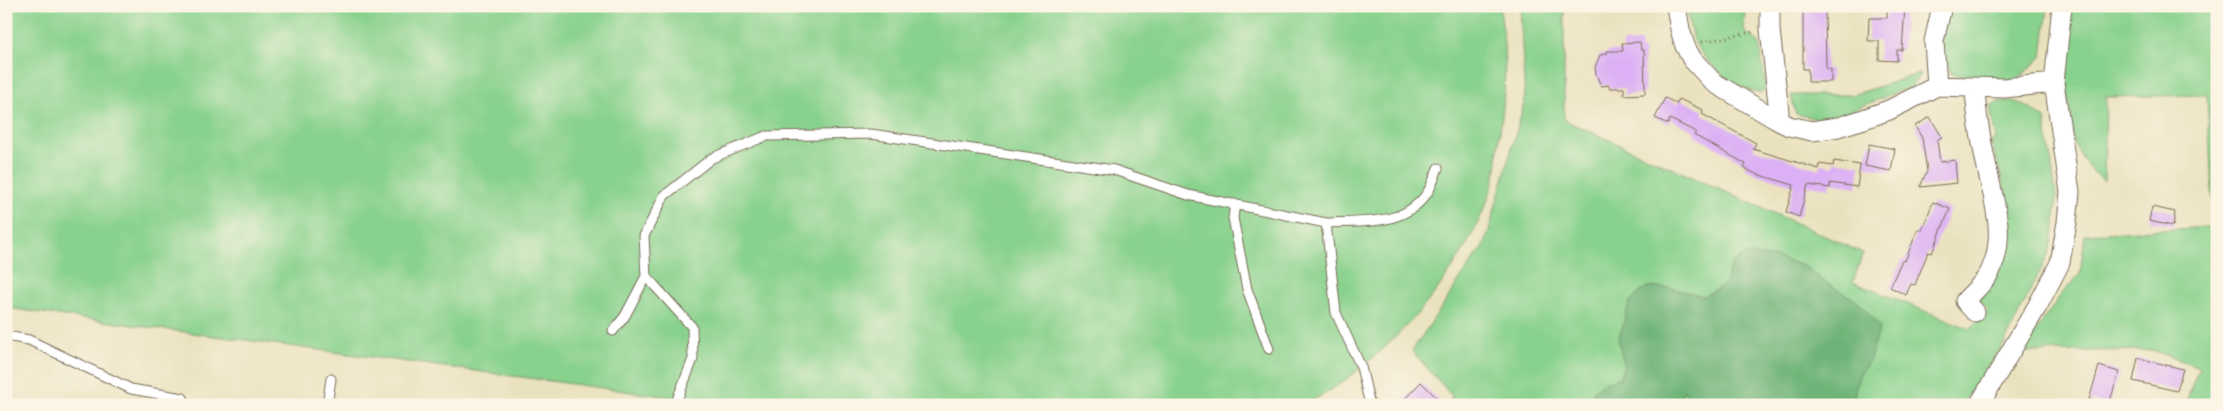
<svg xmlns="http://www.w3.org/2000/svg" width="2223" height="411" font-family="'Gentium Book Plus',serif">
<rect width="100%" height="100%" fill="#fcf5e5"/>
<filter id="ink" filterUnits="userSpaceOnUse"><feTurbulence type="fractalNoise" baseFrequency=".02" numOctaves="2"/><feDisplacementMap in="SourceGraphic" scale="10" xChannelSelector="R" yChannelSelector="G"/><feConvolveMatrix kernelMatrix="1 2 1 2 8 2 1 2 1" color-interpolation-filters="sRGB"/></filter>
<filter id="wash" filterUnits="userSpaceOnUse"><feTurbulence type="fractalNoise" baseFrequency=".0096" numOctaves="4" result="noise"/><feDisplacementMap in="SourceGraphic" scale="20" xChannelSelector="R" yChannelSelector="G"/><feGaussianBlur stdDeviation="1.12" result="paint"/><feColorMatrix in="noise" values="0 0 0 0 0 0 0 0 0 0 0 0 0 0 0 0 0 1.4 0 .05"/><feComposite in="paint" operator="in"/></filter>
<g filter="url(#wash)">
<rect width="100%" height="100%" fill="#eae2bf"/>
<path fill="#89d28d" stroke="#627e56" d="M6,6h1493c8,38 7,88 1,125 -3,17 -2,36 -7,53 -25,79 -83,148 -149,197 -12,9 -26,16 -39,24h-576l-723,-97z
M1520,6h44v114l299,133 -10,29 117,47 18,-19 -9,-11c8,-15 18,-29 25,-44 15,-35 -4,-79 -13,-113l5,-3 -6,-33c20,-13 38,1 55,13l11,76 -1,33 -6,25 -46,93 -42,59h-515l7,-8 -41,-46 74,-110 39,-141z
M1687,6h58l-1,25 15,11 7,45 -6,6c-22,-1 -57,-32 -66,-52 -4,-10 -6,-24 -7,-35z
M1950,6h98l-6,51 -27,24 -48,-4 -16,-4 -12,-25z
M2071,6h146v399h-32l14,-38 -47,-17 -127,2 9,-18 26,-38 20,-22 5,-40 129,-7 -7,-132 -101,2 -2,84 -16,-14 -14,-23 -7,-53 -1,-41z
M1921,73l-9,13 -77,31 -21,1 -18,-4 -5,-19h62z"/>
<path fill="#6eb478" stroke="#546f4b" d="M1746,254l32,4 26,8 24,18 31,18 21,25 -10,32 -11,17 -7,29h-159l-9,-15 -7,15h-84v-13l11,-10 16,-4 4,-15 -6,-22 12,-40 17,-14 23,1 33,8 20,-10 10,-24z"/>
<g id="blocks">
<path fill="#dcb0f4" d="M1803,6h22l1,63h5v13h-23v-13h-5z
M1887,6h18l-3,44h-5v11l-18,-1v-19h-11l1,-23h18z
M1640,42l1,8h3l1,44 -21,1v-7h-15v-3l-8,1 -5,-12 -1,-7 5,-12 7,-1v-3h16l-1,-8z
M1665,98l12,6 2,-5 24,11 -1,4 54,29 -3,6 66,20 1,-5 13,2 1,-5 26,4 -3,22 -27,-4v5l-22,-3 -9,32 -13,-5 8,-27 -38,-11 -12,-6 2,-4 -52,-29 2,-3 -26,-13 -2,5 -13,-6z
M1930,117l12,20 -5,3 3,22 15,-2 2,23 -37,4 7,-16 -5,-33 -7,-12z
M1869,144l26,5 -4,22 -26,-5z
M1933,202l17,7 -18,44 -4,-1 -13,33 -4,-1 -5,11 -16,-8 12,-27 3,1 13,-32 4,1z
M2152,207l23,5 -2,14 -24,-5z
M2138,358l45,11 -6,22 -44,-10z
M2099,366l20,6 -10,33 -20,-5z
M1421,382l23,23h-45z"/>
</g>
</g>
<g filter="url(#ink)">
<use href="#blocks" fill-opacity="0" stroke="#786a56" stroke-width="1"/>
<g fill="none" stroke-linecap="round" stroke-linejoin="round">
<g stroke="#786a56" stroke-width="11">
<path id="service" d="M1235,204l-2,14 14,71 22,60
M1326,223c37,-2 81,4 103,-33 4,-7 6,-15 9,-22
M646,276l46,51 1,32 -18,46
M613,331l12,-15 21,-40 -2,-40 20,-40 48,-38 54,-22 105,-2 243,36 74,25 138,28 10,90 25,54 9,38
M6,336l23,4 102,49 52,9
M327,405l4,-26"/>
</g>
<g stroke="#786a56" stroke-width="21">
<path id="minor" d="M1676,6l4,23 5,17 7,13 21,23 64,38 12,6 23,5 26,-4 23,-7 28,-10 48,-24 67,2 50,-5
M1770,6v24l9,82 -2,8
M1937,86l-3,-45 8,-35
M1975,312l-10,-11c8,-9 19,-18 25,-29 17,-35 4,-69 -3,-104 -6,-27 -11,-53 -12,-80
M1979,405l59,-100 22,-42 7,-41 3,-30 -16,-109 8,-77"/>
</g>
<path stroke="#786a56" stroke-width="3" stroke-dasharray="1 4" stroke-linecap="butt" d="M1702,42l52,-10"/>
<use href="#service" stroke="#fff" stroke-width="9"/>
<use href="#minor" stroke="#fff" stroke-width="19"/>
</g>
</g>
<rect width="2223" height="411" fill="none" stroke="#fcf5e5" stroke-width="25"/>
</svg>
